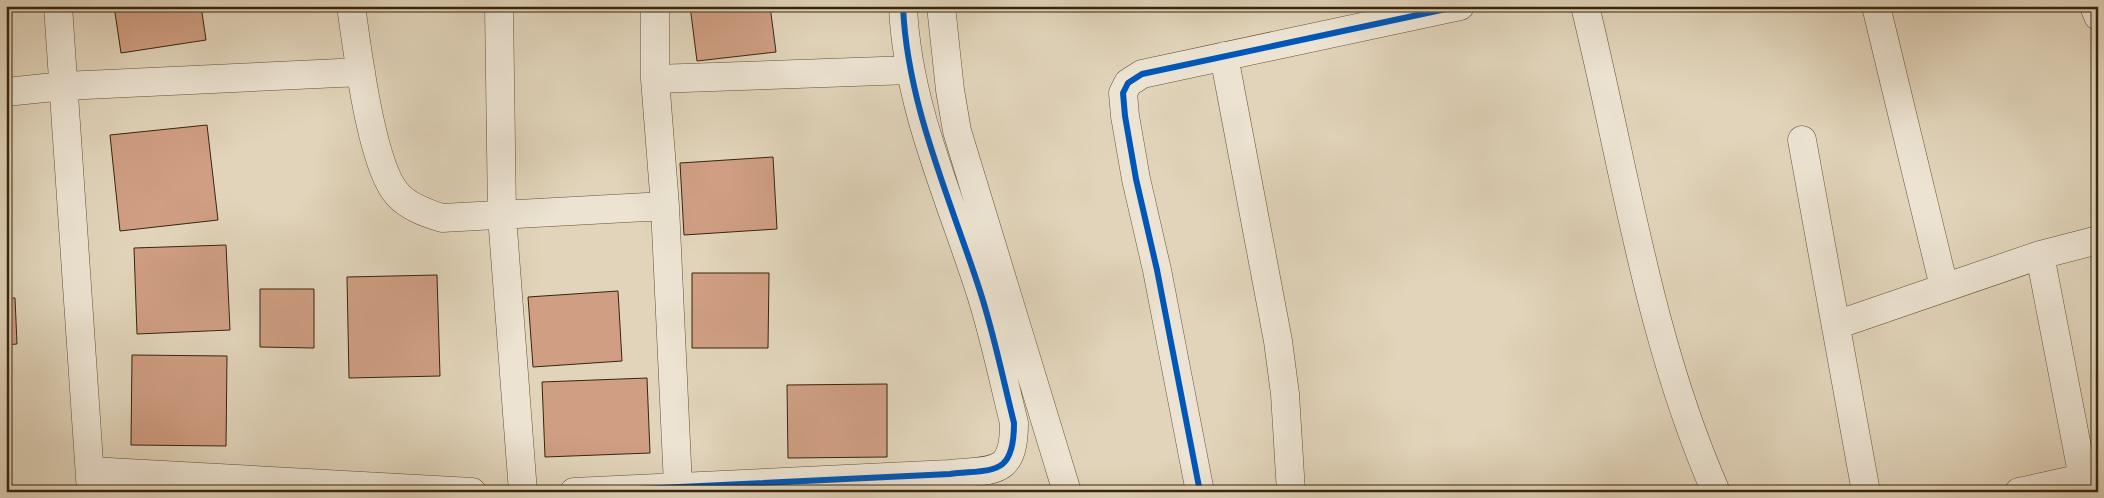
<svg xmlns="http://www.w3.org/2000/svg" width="2104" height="498" font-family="'IM FELL French Canon',serif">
<rect width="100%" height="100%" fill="#e1d4ba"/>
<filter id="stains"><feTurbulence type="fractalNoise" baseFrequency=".004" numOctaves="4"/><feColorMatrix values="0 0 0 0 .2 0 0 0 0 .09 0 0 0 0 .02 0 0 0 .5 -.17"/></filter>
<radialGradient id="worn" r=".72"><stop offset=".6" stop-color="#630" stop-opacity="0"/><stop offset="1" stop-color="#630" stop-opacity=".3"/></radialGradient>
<path fill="#cf9e83" stroke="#39250b" d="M114,6h87l5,34 -85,13z
M690,6h80l6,46 -79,9z
M207,125l11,95 -98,11 -10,-96z
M773,157l4,72 -93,6 -4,-72z
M226,245l4,85 -93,4 -3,-86z
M692,273h77l-1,75h-76z
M437,275l3,101 -91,2 -2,-101z
M260,289h54v59l-54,-1z
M618,291l4,70 -89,6 -5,-70z
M6,298h9l2,46 -11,1z
M132,355l95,1 -1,90 -95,-1z
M647,378l3,75 -105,4 -3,-75z
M887,384v73l-99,1 -1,-73z"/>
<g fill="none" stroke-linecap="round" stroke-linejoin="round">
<g stroke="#635137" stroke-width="29">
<path id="minor" d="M58,6l33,486
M351,6c6,41 20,161 47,189 11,12 28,18 44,23l223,-12
M499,6l3,210 21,276
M655,6v73l10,127 13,280
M941,6l9,84 7,41 110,361
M1585,6c40,163 63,331 131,486
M1876,6l68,281
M2094,6l4,10
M1224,56l54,285 7,53 6,98
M655,79l255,-9
M6,92l58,-6 297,-14
M1802,140l64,352
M1836,325l204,-70
M90,471l382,21
M2083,478l-43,-223 58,-15
M574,492l376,-18c43,-5 64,3 64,-51 -11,-44 -20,-89 -34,-132 -30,-93 -73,-186 -77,-285
M1200,492l-43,-222 -21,-91 -11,-63 -2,-23 5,-10 14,-9 318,-68
M2019,492l64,-14 15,-1"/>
</g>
<use href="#minor" stroke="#ece3d2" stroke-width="28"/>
<g stroke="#ece3d2" stroke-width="9">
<path id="cycleway" d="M574,492l376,-18c43,-5 64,3 64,-51 -11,-44 -20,-89 -34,-132 -30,-93 -73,-186 -77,-285
M1200,492l-43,-222 -21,-91 -11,-63 -2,-23 5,-10 14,-9 318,-68"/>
</g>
<use href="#cycleway" stroke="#0057b8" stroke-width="6"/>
</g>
<rect width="2104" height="498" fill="none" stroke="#e1d4ba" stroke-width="25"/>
<rect x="8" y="8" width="2089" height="483" fill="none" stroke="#39250b" stroke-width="2.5"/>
<rect x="12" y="12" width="2079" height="473" fill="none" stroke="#39250b"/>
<rect width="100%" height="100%" filter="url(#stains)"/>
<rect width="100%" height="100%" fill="url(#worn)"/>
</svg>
